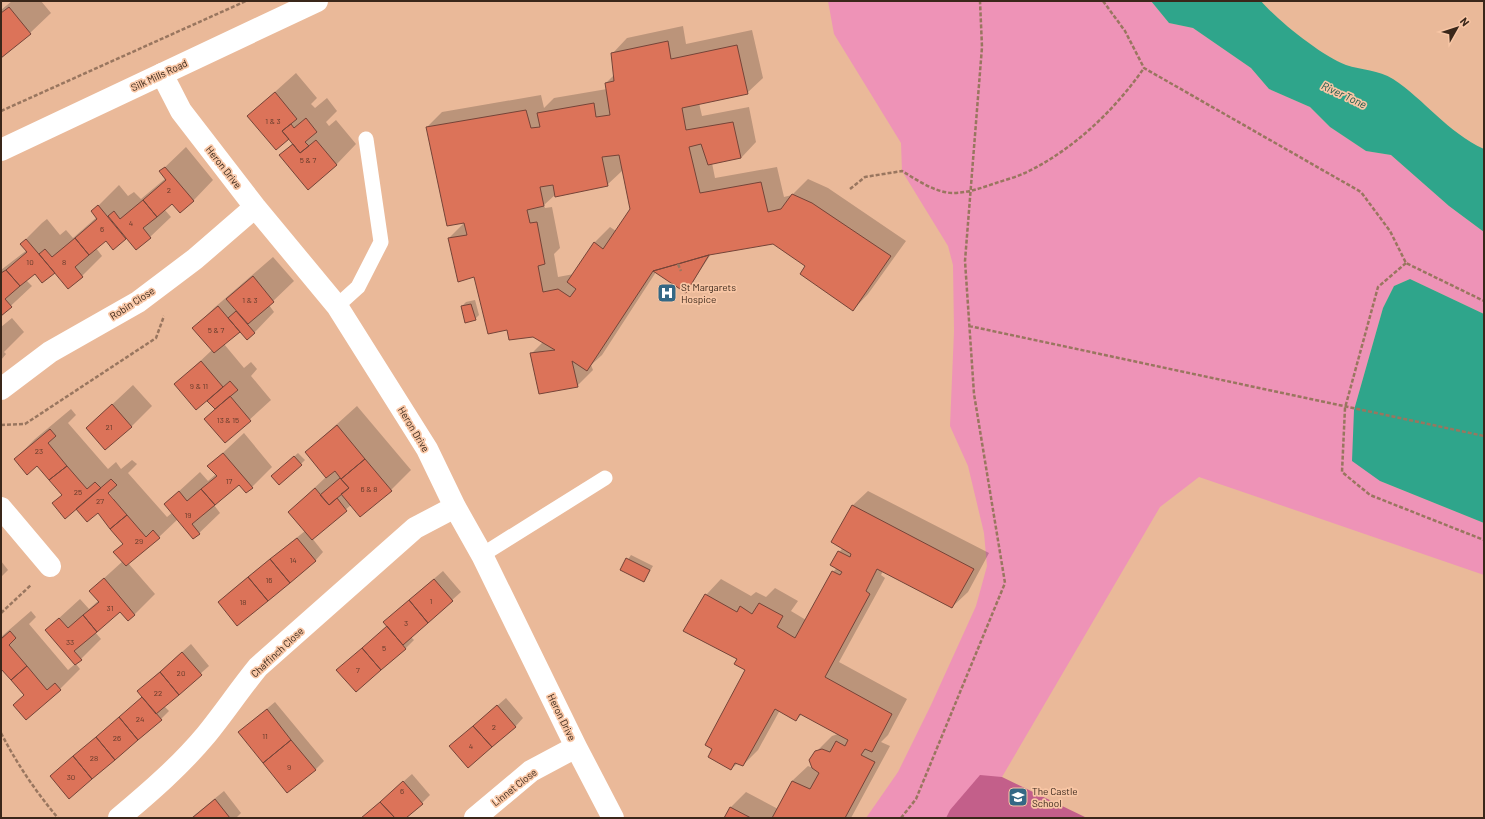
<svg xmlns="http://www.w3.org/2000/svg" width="1485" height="819" font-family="Barlow,sans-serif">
<rect width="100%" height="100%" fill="#eab999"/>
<path fill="#ee93b7" d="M828,1h323l18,22 24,5 58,40 18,21 41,18 20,20 36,24 25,4 58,51 35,26v82l-74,-35 -16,7 -11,22 -29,102 26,71 104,42v52l-285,-98 -39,30 -158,270 -21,41h-115l32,-46 33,-67 45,-99 11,-40 -3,-33 -16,-67 -18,-40 4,-95 -1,-66 -5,-19 -46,-75 -1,-28 -67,-109z"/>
<path fill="#c35f8a" d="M980,775l22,2 85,41h-141l4,-8z"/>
<path fill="#2fa58b" d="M1151,1h110c17,20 61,55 85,64 15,5 33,5 47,14 32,21 54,53 91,70v83l-35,-26 -58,-51 -25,-4 -36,-24 -20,-20 -41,-18 -18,-21 -58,-40 -24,-5z
M1410,279l74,35v209l-104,-42 -28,-20 2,-51 29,-102 11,-22z"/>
<path fill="#0003" fill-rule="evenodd" d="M12,1h29l10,12 -21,20 -29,24v-47z
M683,26l3,18 66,-14 11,48 -16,15 -48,10 3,13 47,-9 7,35 -15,16 -29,5 3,15 62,-11 7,30 8,-2 16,-16 20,9 78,53 -38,53 -15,16 -46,-44 -34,-23 -62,11 -25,38 -30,-20 -54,83 -11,10 2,5 -16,16 -46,-32 12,-12 -10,-6 -25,-7 -59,-91 17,-17 -39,-94 15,-15 99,-17 3,13 10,-10 53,-9 -1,-6 8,-8 -2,-21 15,-16zM623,170l8,39 -15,22 -6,-4 -16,16 -20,31 -16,3 -4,-23 6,-6 -8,-41 -7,1 -1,-3 12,-11 51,-9z
M296,73l21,25 -6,6 4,4 12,-10 10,13 -11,11 3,4 7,-6 20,24 -20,21 -56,-10 13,-12 -4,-6 -41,-21z
M186,147l27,33 -20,21 -21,1 -8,7 7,8 -21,20 -24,1 -13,11 -7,-9 -10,8 6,8 -20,20 -27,-5 -20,1 -9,8 6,6 -31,29v-45l26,-20 -6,-6 21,-21 5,-4 13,16 6,-5 7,8 24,-21 -5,-5 27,-27 9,11 6,-4 7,7 25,-21 -6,-6z
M273,257l21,24 -25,24 5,7 -20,21 -14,-3 -16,14 20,24 7,-6 6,7 -6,7 20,24 -46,42 -20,-23 11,-11 -8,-9 -32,-15 36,-34 -18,-22 20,-20z
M475,300l4,15 -4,4 -13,-13 4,-4z
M12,318l12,14 -20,20 2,2 -5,6v-33z
M133,385l19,21 -21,21 -44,1z
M357,406l54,64 -20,20 -40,15 -39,33 11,14 -8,9 -88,33 78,-63 -16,-19 37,-35 -20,-25z
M71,409l5,6 -8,8 40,46 8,-7 5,7 11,-9 5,4 -9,9 39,44 6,-5 -8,-8 35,-32 8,9 8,-7 -7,-8 35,-33 28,34 -20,20 -12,-3 -26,21 6,8 -26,25 -16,-19 -19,18 -31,26 27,31 -21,21 -14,-4 -25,21 6,7 -25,25 4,5 -20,20 -46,16 10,-10 -23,-28v-30l30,-26 5,6 -7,7 39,46 7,-6 -29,-34 34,-31 9,10 9,-8 -8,-10 33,-30 -8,-9 9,-9 -26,-31 -45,-8 10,-10 -25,-29 -23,-6 20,-20zM105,488l9,11h-2l-8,-9z
M298,453l7,7 -4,4 -24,8z
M868,491l121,62 -21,39 -16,15 -69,-36 -2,4 4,3 -46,84 68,37 -19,36 -7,7 9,4 -39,72h-126l6,-11 15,-15 32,17 14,-28 16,-15 5,2 3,-16 16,-16 6,-2 -36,-20 -6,6 -16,-10 -22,40 -15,15 -5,-2 -7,6 16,-99 -41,-75 15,-16 30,17 5,-4 10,5 9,-9 23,13 -7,10 15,9 27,-48 4,-4 2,-16 4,-4 9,-42z
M631,555l22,11 -9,15 -23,-11z
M1,561l7,9 -7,7z
M443,571l18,21 -50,45 3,3 -8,8 -50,42 -18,-20 50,-44 5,-12z
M191,644l18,22 -45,40 5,5 -8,8 -101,49 83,-71 -5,-6z
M506,698l17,20 -8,9 -64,19z
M275,702l49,59 -9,9 -76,-38z
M412,774l18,21 -8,8 -17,15h-43z
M224,791l17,22 -5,5h-45z"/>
<path fill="#dc7359" stroke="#754438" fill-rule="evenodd" d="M9,7l22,27 -30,24v-45z
M668,41l3,18 66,-14 11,49 -66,14 4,22 47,-8 8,36 -33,7 -7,-21 -12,3 11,46 61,-11 7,30 13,-3 11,-15 20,9 79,53 -38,55 -53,-37 5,-8 -32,-22 -64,11 -56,16 -66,100 -15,-10 6,26 -39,7 -9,-41 25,-3 -22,-13 -24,3 -2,-10 -19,4 -14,-57 -16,5 -10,-44 19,-3 -3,-12 -17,3 -21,-99 100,-17 5,18 9,-1 -3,-14 57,-10 2,14 14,-2 -5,-32 9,-2 -3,-28zM619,155l11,54 -27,40 -9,-7 -27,40 9,7 -6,8 -12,-8 -15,3 -5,-26 7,-2 -8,-42 -7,1 -3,-13 17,-4 -4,-19 13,-2 2,12 53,-11 -6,-29z
M275,92l22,27 -15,12 7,8 -13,11 -29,-34z
M306,118l11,14 -12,10 4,4 -9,7 -18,-22 9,-7 3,4z
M316,140l21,25 -29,25 -29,-35 14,-11 7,9z
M165,167l29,34 -14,12 -8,-9 -15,13 -14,-17 23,-20 -7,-9z
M143,200l14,17 -14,11 8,10 -15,12 -28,-34 6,-5 6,8z
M98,205l28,34 -13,11 -7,-9 -17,14 -14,-17 22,-19 -6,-8z
M75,238l14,17 -14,12 8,10 -15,12 -29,-35 6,-5 7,8z
M26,239l29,34 -13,10 -7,-9 -15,12 -14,-16 21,-18 -7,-8z
M709,255l-23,38 -33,-22 25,-7z
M6,270l14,16 -15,13 7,8 -11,9v-43z
M253,276l21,26 -26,22 -22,-25z
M471,304l5,16 -11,3 -4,-17z
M218,306l22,26 -26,21 -22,-25z
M236,311l19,22 -8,7 -19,-22z
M201,361l22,26 -27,23 -22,-26z
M230,381l8,9 -23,19 -8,-8z
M230,396l21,25 -26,22 -21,-24z
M112,404l20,23 -27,23 -19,-22z
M337,425l28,34 -24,20 -6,-8 -9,7 -21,-26z
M50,429l6,7 -8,7 19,23 -18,14 -12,-14 -10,9 -13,-16z
M223,453l30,35 -7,5 -7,-8 -24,20 -14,-16 16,-13 -10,-10z
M294,456l8,9 -23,20 -8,-9z
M365,459l27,32 -32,26 -19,-23 8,-6 -8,-9z
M67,466l20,23 8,-7 6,6 -36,31 -13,-16 10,-8 -13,-15z
M340,478l9,10 -20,17 -9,-10z
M111,479l6,6 -9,8 19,22 -17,14 -12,-16 -11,9 -11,-13z
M315,488l14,17 8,-7 10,13 -35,29 -24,-28z
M201,489l14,16 -23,19 8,10 -7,5 -29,-35 15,-13 8,10z
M852,505l122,64 -22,39 -75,-39 -11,22 4,3 -45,83 67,37 -20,38 -7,-3 -4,6 14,7 -30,56h-73l20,-37 18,8 9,-16 -7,-5 -3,-8 6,-9 7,-2 8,3 6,-11 9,5 3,-6 -48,-26 -4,7 -21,-12 -32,57 -8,-3 -4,7 -23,-13 4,-8 -7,-4 40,-75 -11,-6 3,-5 -54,-28 22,-37 32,18 3,-6 12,8 7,-11 24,13 -6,11 18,11 37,-67 8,4 2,-3 -12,-7 8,-14 12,6 1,-3 -20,-12z
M127,515l19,22 7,-7 7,8 -34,28 -13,-14 10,-8 -13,-15z
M297,538l19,23 -26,22 -20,-24z
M626,558l24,12 -6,12 -24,-12z
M270,559l20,24 -22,18 -20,-24z
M248,577l20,24 -31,25 -19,-24z
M104,578l31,37 -7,6 -8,-9 -23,20 -14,-17 16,-13 -10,-11z
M434,579l19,22 -25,22 -19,-23z
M409,600l19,23 -25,22 -20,-23z
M83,615l14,17 -23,19 8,9 -7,5 -30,-35 14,-12 9,10z
M387,626l19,23 -25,21 -19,-22z
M10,631l6,7 -7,7 18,21 -16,14 -10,-11v-30z
M362,648l19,22 -25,22 -20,-22z
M182,652l20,23 -23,20 -19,-23z
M27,666l20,24 8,-7 6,7 -35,30 -13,-15 11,-10 -13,-15z
M160,672l19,23 -23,19 -19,-23z
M142,697l20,23 -24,20 -19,-23z
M497,705l19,22 -24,20 -19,-21z
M267,709l24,31 -28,23 -25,-31z
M119,717l19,23 -23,20 -19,-23z
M473,726l19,21 -24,21 -19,-22z
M96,737l19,23 -23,19 -19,-23z
M291,740l25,30 -29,23 -24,-30z
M73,756l19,23 -23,20 -19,-23z
M403,781l20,23 -17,14h-11l-15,-16z
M215,799l15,19h-38z
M380,802l15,16h-34z
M730,807l21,11h-27z"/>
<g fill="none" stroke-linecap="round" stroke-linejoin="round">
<path stroke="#99765f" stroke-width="2.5" stroke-dasharray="4 2" stroke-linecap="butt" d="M1103,1l22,30 19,37 217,124 29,39 16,32 78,38
M1,111l245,-110
M850,189l15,-12 37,-6c15,9 32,21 50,22 16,0 29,-5 44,-10 9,-3 20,-6 29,-10 48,-23 89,-62 119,-105
M1406,263l-28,24 -33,121 -3,64 28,23 114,45
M678,264l3,7
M969,326l515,110
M1,425l24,-1 131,-86 8,-22
M1,613l30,-28
M1,733c16,31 35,59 57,85
M901,818l15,-19 89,-216 -31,-189 -9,-133 17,-214 -2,-46"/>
<path stroke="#fff" stroke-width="15" d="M337,306l21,-19 23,-45 -15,-103
M482,555l123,-77"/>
<path stroke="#fff" stroke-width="22" d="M162,74l19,37 74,96 82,99 90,143 28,58 27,48 94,192 37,71
M1,389l49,-37 88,-50 57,-43 60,-52
M1,508l49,58
M119,818c31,-26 61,-52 87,-83 18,-22 34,-46 52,-68l157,-139 40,-21
M475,818l56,-47 45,-24"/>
<path stroke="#fff" stroke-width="22" d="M1,150l316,-149"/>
</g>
<defs>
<g id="hospital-square" transform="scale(1)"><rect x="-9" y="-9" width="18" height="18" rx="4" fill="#346885" stroke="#f8c6a5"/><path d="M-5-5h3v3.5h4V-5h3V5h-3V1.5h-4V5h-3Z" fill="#fff"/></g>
<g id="school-square" transform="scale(1)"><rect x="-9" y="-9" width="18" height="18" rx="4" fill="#346885" stroke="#f8c6a5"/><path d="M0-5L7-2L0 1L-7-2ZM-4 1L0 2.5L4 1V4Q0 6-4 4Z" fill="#fff"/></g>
</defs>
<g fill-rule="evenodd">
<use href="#hospital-square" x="667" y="293"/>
<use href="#school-square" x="1018" y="797"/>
</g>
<g text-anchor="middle" stroke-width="3.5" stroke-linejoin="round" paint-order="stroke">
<g font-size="8" fill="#623a2a">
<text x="273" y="124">1 &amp; 3</text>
<text x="308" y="163">5 &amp; 7</text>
<text x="169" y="193">2</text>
<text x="131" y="226">4</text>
<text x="102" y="232">6</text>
<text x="30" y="265">10</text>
<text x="64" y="265">8</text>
<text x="250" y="303">1 &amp; 3</text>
<text x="216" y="333">5 &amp; 7</text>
<text x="199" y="389">9 &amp; 11</text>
<text x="228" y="423">13 &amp; 15</text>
<text x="109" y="430">21</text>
<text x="39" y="454">23</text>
<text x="229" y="484">17</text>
<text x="369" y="492">6 &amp; 8</text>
<text x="78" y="495">25</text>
<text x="100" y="504">27</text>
<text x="188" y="518">19</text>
<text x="139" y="544">29</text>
<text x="293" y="563">14</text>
<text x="269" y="583">16</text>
<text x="431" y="604">1</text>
<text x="243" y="605">18</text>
<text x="110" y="611">31</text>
<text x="406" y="626">3</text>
<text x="70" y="645">33</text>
<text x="384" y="651">5</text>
<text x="358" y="673">7</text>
<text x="181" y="676">20</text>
<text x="158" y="696">22</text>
<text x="140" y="722">24</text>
<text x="494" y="730">2</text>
<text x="265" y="739">11</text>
<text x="117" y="741">26</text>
<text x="471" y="749">4</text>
<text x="94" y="761">28</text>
<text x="289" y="770">9</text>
<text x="71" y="780">30</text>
<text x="402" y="794">6</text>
</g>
<g font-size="10" fill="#3a271a" stroke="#f8c6a5">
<text transform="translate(159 75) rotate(-25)" y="4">Silk Mills Road</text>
<text transform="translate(224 167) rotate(52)" y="4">Heron Drive</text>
<text transform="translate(132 303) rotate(-33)" y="4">Robin Close</text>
<text transform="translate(414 429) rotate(59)" y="4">Heron Drive</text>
<text transform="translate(277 652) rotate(-43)" y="4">Chaffinch Close</text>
<text transform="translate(562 717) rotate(64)" y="4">Heron Drive</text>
<text transform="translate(514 787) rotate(-38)" y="4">Linnet Close</text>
</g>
<g font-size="10" fill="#3a271a" stroke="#f8c6a5" text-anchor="start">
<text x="681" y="291">St Margarets<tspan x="681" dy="12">Hospice</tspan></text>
<text x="1032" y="795">The Castle<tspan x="1032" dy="12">School</tspan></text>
</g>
<g font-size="11" font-style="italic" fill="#1b584a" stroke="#f8c6a5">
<text transform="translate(1344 95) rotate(25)" y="4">River Tone</text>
</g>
</g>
<rect width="1485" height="819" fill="none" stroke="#3a271a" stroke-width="4"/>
<g transform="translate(1457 28) rotate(51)" stroke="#f8c6a5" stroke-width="3" paint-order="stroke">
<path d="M0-3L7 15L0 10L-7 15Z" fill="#3a271a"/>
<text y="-6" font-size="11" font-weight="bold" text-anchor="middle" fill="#3a271a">N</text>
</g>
</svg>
